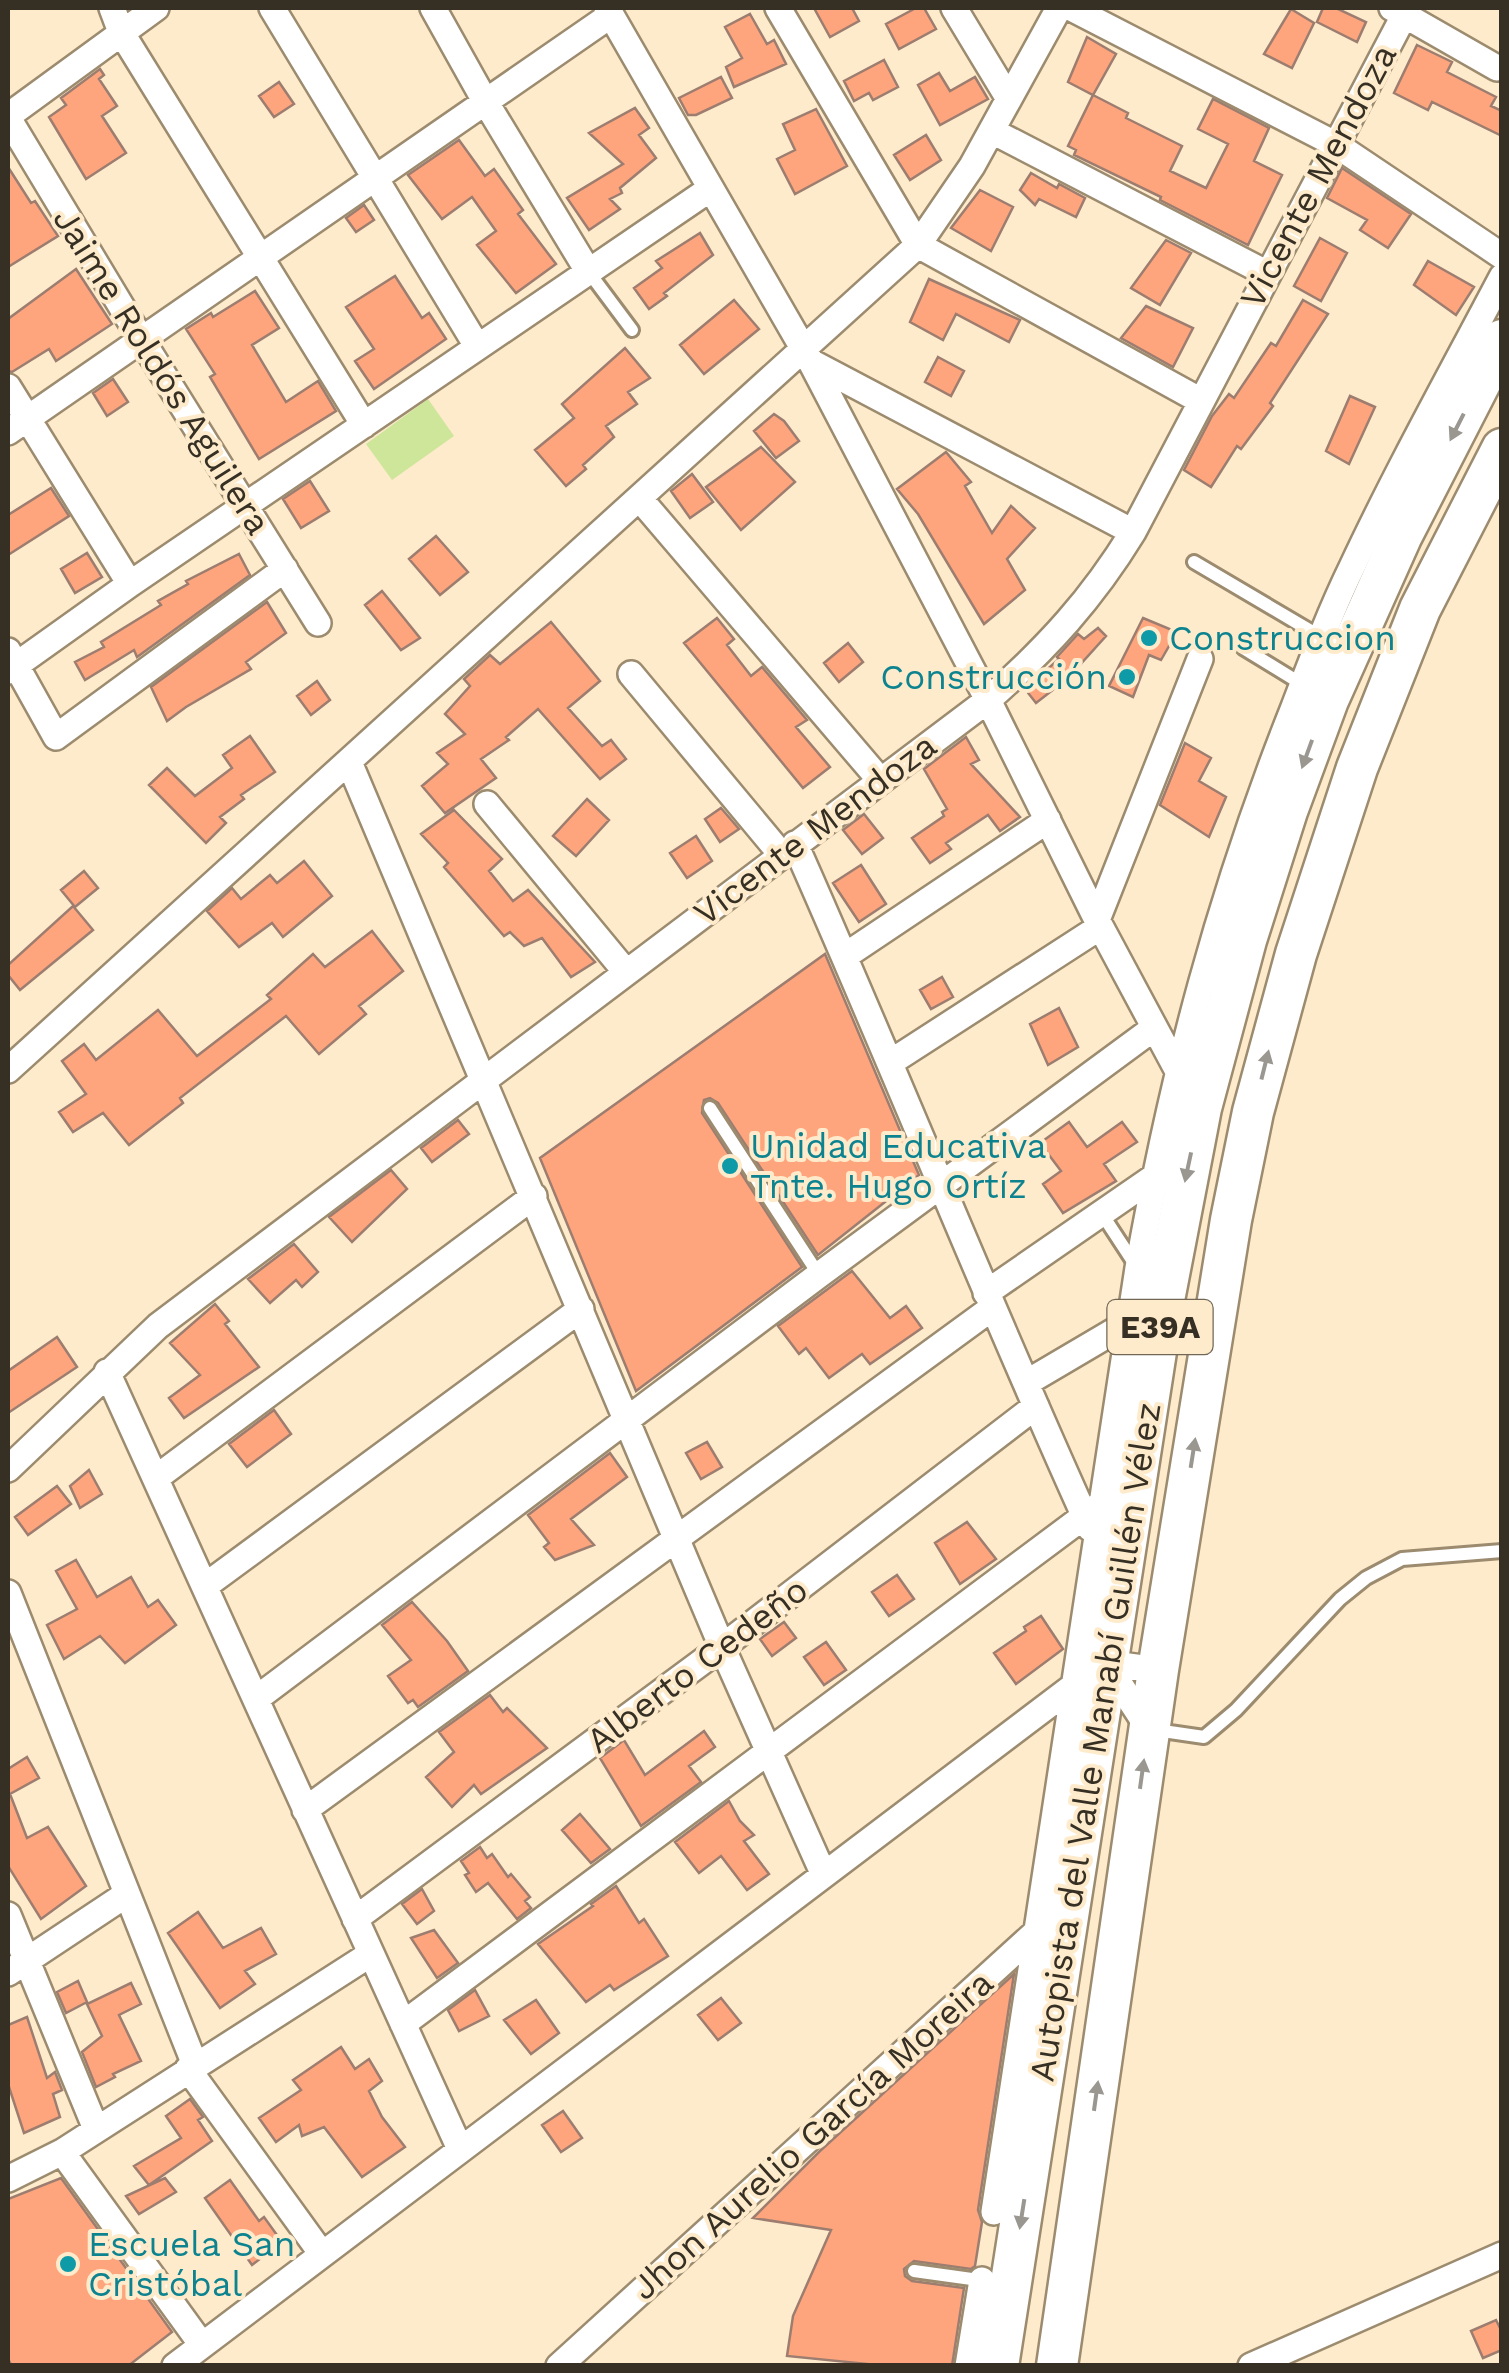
<svg xmlns="http://www.w3.org/2000/svg" width="1509" height="2373" font-family="'Work Sans',sans-serif">
<rect width="100%" height="100%" fill="#feebcc"/>
<path fill="#cee699" d="M428,399l26,37 -62,44 -26,-36z"/>
<path fill="#fea57d" stroke="#9d7d6f" stroke-width="2.5" d="M814,8h38l7,13 -29,16z
M916,8h8l12,21 -37,20 -13,-25z
M1323,8h13l30,14 -9,20 -40,-20z
M1291,9l23,14 -22,45 -28,-14z
M750,14l17,30 7,-4 12,24 -52,23 -8,-20 16,-9 -17,-31z
M1087,37l29,17 -23,41 -25,-13z
M1417,45l35,17 -5,10 49,25 -5,9 11,5v25l-70,-34 -4,8 -34,-17z
M884,60l14,27 -25,13 -4,-7 -15,8 -10,-20z
M100,69l4,6 -5,4 18,27 -15,10 24,37 -40,26 -37,-62 17,-12 -5,-7z
M939,73l11,18 25,-14 13,22 -48,26 -22,-40z
M721,77l11,21 -36,17h-8l-9,-17z
M279,82l15,22 -20,13 -15,-21z
M1093,95l35,18 -2,5 56,28 -12,25 36,17 22,-44 -30,-15 15,-30 56,29 -15,33 28,14 -34,70 -88,-45 1,-3 -87,-42 2,-5 -8,-4z
M635,108l14,20 -10,7 17,23 -36,30 2,5 -12,6 10,10 -31,21 -22,-32 56,-34 -34,-31z
M816,109l31,57 -52,28 -18,-35 18,-9 -12,-26z
M926,135l15,25 -31,20 -16,-25z
M459,140l26,36 9,-7 29,41 -5,4 38,50 -40,29 -39,-48 19,-14 -24,-34 -30,22 -34,-44z
M8,167l23,36 4,-2 23,35 -50,31z
M1342,168l69,46 -23,34 -28,-18 7,-10 -40,-22z
M1031,173l26,15 2,-4 26,14 -9,19 -37,-18 -4,6 -15,-15z
M980,190l33,17 -22,44 -40,-23z
M364,205l10,15 -18,12 -10,-14z
M700,233l13,22 -49,38 3,3 -18,13 -15,-21 28,-20 -6,-7z
M1320,238l27,15 -26,48 -27,-15z
M1166,240l25,13 -31,52 -29,-17z
M1428,261l46,26 -18,28 -42,-30z
M76,269l36,55 -56,37 -7,-12 -37,23 -4,-1v-52z
M395,276l27,42 7,-5 17,26 -72,50 -19,-28 19,-12 -28,-42z
M929,279l91,41 -11,22 -53,-28 -13,26 -33,-18z
M255,291l24,37 -27,17 34,57 32,-21 18,30 -77,48 -49,-82 5,-3 -29,-45 25,-16 2,4z
M734,300l25,29 -55,45 -24,-29z
M1303,300l25,14 -58,89 3,3 -32,43 -4,-3 -26,41 -27,-17 28,-54 17,-22 5,4 37,-55 5,3z
M1146,306l47,22 -20,39 -52,-29z
M625,348l25,30 -22,14 9,12 -31,22 8,11 -31,28 3,4 -20,17 -31,-36 39,-32 -12,-14z
M938,357l26,14 -13,25 -26,-14z
M113,379l15,23 -21,14 -14,-23z
M1350,396l25,11 -26,57 -23,-13z
M774,414l10,7 15,20 -23,17 -22,-27z
M761,447l34,35 -54,48 -35,-43z
M946,452l25,30 -6,4 27,47 19,-27 24,22 -28,31 18,31 -41,34 -66,-110 -21,-25z
M692,474l21,28 -23,16 -19,-27z
M310,481l19,30 -28,17 -18,-29z
M51,488l18,28 -61,39v-40z
M436,536l32,36 -28,23 -31,-36z
M87,553l15,24 -27,16 -14,-24z
M239,554l11,21 -113,82 -3,-7 -49,30 -10,-18 29,-15 -3,-5 60,-37 -3,-4 30,-17 -2,-3z
M382,591l38,47 -19,12 -36,-45z
M267,602l19,31 -40,29 5,7 -65,38 -19,14 -16,-34z
M717,618l17,21 -7,6 24,31 11,-9 45,53 -11,7 34,40 -27,21 -119,-145z
M1143,618l34,14 -16,28 -12,-5 -16,42 -24,-11z
M551,622l49,59 -32,27 34,38 9,-6 15,19 -26,20 -62,-70 -32,28 3,3 -28,19 15,19 -51,35 -23,-27 26,-22 -11,-11 28,-19 -20,-20 25,-28 -6,-7 26,-24 10,9z
M1098,628l8,8 -38,42 -32,25 -11,-14 34,-30 -2,-2 21,-23 6,5z
M848,643l15,19 -24,20 -15,-19z
M317,681l13,19 -19,15 -14,-19z
M250,736l25,36 -34,23 3,4 -24,18 6,6 -20,20 -57,-58 18,-17 28,28 37,-28 -9,-13z
M966,737l13,23 -8,4 49,53 -20,14 -12,-16 -42,28 5,6 -21,14 -18,-25 32,-22 -2,-4 5,-3 -23,-40z
M1185,743l26,15 -12,23 27,16 -17,40 -49,-32z
M587,799l22,21 -33,36 -23,-20z
M721,808l18,21 -19,13 -15,-23z
M454,810l48,49 -13,12 24,30 15,-11 67,72 -24,15 -29,-39 -18,8 -14,-14 -6,4 -60,-69 4,-4 -27,-29z
M864,814l19,24 -21,16 -19,-24z
M696,836l16,25 -25,17 -17,-25z
M304,861l28,35 -49,41 -11,-14 -33,24 -32,-36 25,-23 9,11 29,-24 7,8z
M861,865l25,39 -27,18 -26,-39z
M84,871l14,17 -23,19 -14,-17z
M73,906l20,24 -73,60 -12,-15v-10z
M372,931l31,40 -44,35 7,8 -47,40 -33,-38 -106,82 3,5 -54,42 -26,-32 -30,19 -14,-20 27,-18 -24,-33 22,-17 12,16 62,-50 39,46 74,-57 -4,-4 46,-41 12,13z
M825,954l94,221 -101,80 -100,-152 -8,-5 -6,2 -2,13 100,154 -166,124 -96,-233z
M942,977l11,20 -22,12 -11,-19z
M1059,1008l19,39 -30,18 -18,-41z
M458,1120l11,14 -37,28 -11,-14z
M1069,1122l18,25 35,-25 15,20 -33,22 12,17 -53,32 -20,-29 18,-13 -21,-28z
M391,1170l16,19 -55,53 -23,-25z
M294,1244l24,28 -16,15 -6,-7 -26,23 -22,-24z
M852,1271l38,47 16,-12 16,22 -52,36 -8,-10 -33,24 -23,-30 -7,6 -21,-28z
M215,1304l14,17 -4,3 34,43 -75,51 -15,-20 31,-23 -30,-32z
M57,1337l20,30 -69,46v-42z
M274,1410l17,24 -44,33 -18,-23z
M707,1442l15,25 -21,12 -15,-26z
M610,1453l17,24 -56,42 23,26 -39,15 -11,-13 5,-4 -21,-28z
M89,1470l13,24 -22,14 -10,-22z
M57,1486l14,18 -43,31 -13,-18z
M967,1522l29,37 -36,25 -25,-41z
M76,1560l21,37 34,-20 17,30 10,-7 18,25 -51,38 -25,-27 -36,23 -17,-34 30,-16 -21,-38z
M897,1575l17,24 -25,17 -17,-24z
M412,1602l35,39 21,30 -50,36 -5,-7 -5,3 -20,-27 23,-16 -29,-35z
M1041,1616l22,33 -47,35 -22,-31 32,-22 -2,-4z
M784,1622l12,16 -24,18 -12,-17z
M826,1642l20,28 -22,15 -20,-28z
M490,1695l13,17 4,-4 40,40 -66,46 -7,-9 -22,22 -26,-30 28,-25 -15,-20z
M704,1731l11,16 -26,19 12,16 -60,44 -41,-68 24,-18 21,35z
M27,1757l12,21 -29,16 17,44 21,-11 38,59 -45,33 -33,-53v-97z
M729,1801l11,20 14,14 -10,6 25,33 -22,16 -26,-34 -22,17 -24,-31z
M580,1814l30,35 -19,14 -29,-33z
M480,1847l7,11 5,-4 16,23 3,-3 19,23 -5,4 6,7 -14,11 -29,-36 -12,9 -11,-17 4,-2 -8,-12z
M616,1886l23,37 5,-4 24,37 -54,34 -4,-5 -24,17 -48,-58 55,-38 -2,-2z
M422,1889l12,22 -17,13 -15,-20z
M198,1912l25,36 38,-20 15,26 -31,17 10,13 -35,24 -52,-75z
M434,1930l24,33 -21,15 -26,-40z
M1014,1974l-36,236 4,12 -7,44 -4,3 -57,-8 -10,8 1,7 7,5 52,7 -12,78h-65l-100,-10 6,-40 38,-86 -78,-12 67,-67z
M78,1981l9,21 -21,11 -9,-21z
M131,1983l10,21 -22,11 22,46 -28,13 2,3 -19,10 -14,-35 20,-16 -15,-32z
M475,1990l14,26 -30,15 -11,-21z
M721,1998l20,25 -23,17 -20,-25z
M536,2000l23,33 -28,21 -27,-34z
M27,2017l20,61 8,-6 7,18 -9,4 7,23 -36,16 -16,-49v-59z
M341,2047l14,22 14,-10 13,22 -13,10 13,26 23,30 -43,30 -38,-50 -22,9 -3,-11 -23,17 -17,-24 42,-28 -8,-10z
M190,2099l13,18 -5,3 14,21 -63,44 -15,-19 47,-28 -15,-22z
M563,2111l19,27 -21,14 -19,-27z
M61,2178l111,154 -44,34h-116l-4,-7v-160z
M165,2178l11,14 -37,22 -13,-18z
M230,2180l29,41 5,-4 18,25 -30,23 -47,-67z
M1496,2320l6,12v18l-19,8 -12,-27z"/>
<g fill="none" stroke-linecap="round" stroke-linejoin="round">
<g stroke="#9c8b6e" stroke-width="18">
<path id="service" d="M588,271l44,59
M1194,562l127,75
M1243,648l62,38
M710,1108l109,167
M1102,1214l34,52
M1156,1730l48,7 32,-27 104,-111 26,-21 36,-19 100,-8
M914,2271l72,10"/>
</g>
<g stroke="#9c8b6e" stroke-width="30">
<path id="minor" d="M112,8l9,24 243,393
M272,8l205,338
M433,8l52,93 103,170
M607,8l204,354 177,338 109,220 82,153
M778,8l140,237 283,156
M954,8l55,91
M1071,8l264,136 167,112
M1392,8l105,60
M8,116l148,-108
M8,118l133,221 177,284
M992,131l274,142
M811,362l322,170
M8,387l122,197
M8,432l603,-417
M640,499l240,281
M8,651l48,86 229,-168
M8,671l122,-87 580,-395
M631,674l150,180
M349,762l373,885 101,226
M487,804l139,168
M795,844c101,227 192,458 295,684
M1097,920l103,-261
M845,956l203,-136
M891,1062l209,-135
M8,1070l910,-825 54,-79 87,-158
M986,1293l168,-116
M107,1372l353,777
M1026,1383l112,-66
M8,1469l150,-143 830,-626c60,-53 104,-101 145,-168l275,-524
M156,1478l378,-282
M205,1586l376,-277
M8,1593l187,472
M1106,1663l43,66
M256,1699l563,-424 335,-247
M305,1810l687,-502
M8,1915l88,214
M355,1919l367,-272 314,-241
M8,1973l119,-79
M403,2024l699,-521
M188,2069l134,185
M62,2152l140,193
M8,2179l54,-27 307,-197
M994,2212l144,-944c35,-197 82,-375 156,-561 18,-47 36,-95 58,-140 46,-98 99,-193 150,-290
M175,2366l900,-681 31,-22 52,7
M559,2366l485,-441
M968,2366l14,-86
M1251,2366l251,-111"/>
</g>
<g stroke="#9c8b6e" stroke-width="45">
<path id="primary" d="M998,2366l166,-1066 37,-192 45,-168 41,-129 41,-111 73,-163 101,-197
M1057,2366l101,-696 73,-450 22,-108 43,-158 61,-186 63,-159 82,-160"/>
</g>
<use href="#service" stroke="#fff" stroke-width="12"/>
<use href="#minor" stroke="#fff" stroke-width="25"/>
<use href="#primary" stroke="#fff" stroke-width="40"/>
</g>
<defs><path id="oneway-solid" d="M-6-.8H1V-3.2L6.5 0L1 3.2V.8H-6Z" transform="scale(2.5)"/></defs>
<g fill="#9a9791">
<use href="#oneway-solid" transform="translate(1457 427) rotate(117)"/>
<use href="#oneway-solid" transform="translate(1307 754) rotate(110)"/>
<use href="#oneway-solid" transform="translate(1265 1065) rotate(-76)"/>
<use href="#oneway-solid" transform="translate(1188 1167) rotate(102)"/>
<use href="#oneway-solid" transform="translate(1193 1453) rotate(-81)"/>
<use href="#oneway-solid" transform="translate(1142 1774) rotate(-82)"/>
<use href="#oneway-solid" transform="translate(1096 2096) rotate(-82)"/>
<use href="#oneway-solid" transform="translate(1022 2214) rotate(99)"/>
</g>
<g fill="#0f9aa8" stroke="#feebcc" stroke-width="4">
<circle cx="1149" cy="638" r="10"/>
<circle cx="1127" cy="677" r="10"/>
<circle cx="730" cy="1166" r="10"/>
<circle cx="68" cy="2264" r="10"/>
</g>
<g text-anchor="middle" stroke-width="8" stroke-linejoin="round" paint-order="stroke">
<rect fill="#feebcc" stroke="#726756" stroke-width="2.5" x="1107.5" y="1300" width="105" height="54" rx="8"/>
<g font-size="32" font-weight="bold" fill="#362f23">
<text x="1160" y="1338">E39A</text>
</g>
<g font-size="35" fill="#362f23" stroke="#feebcc">
<text transform="translate(1318 176) rotate(-62)" y="12">Vicente Mendoza</text>
<text transform="translate(162 371) rotate(58)" y="12">Jaime Roldós Aguilera</text>
<text transform="translate(815 829) rotate(-37)" y="12">Vicente Mendoza</text>
<text transform="translate(697 1665) rotate(-37)" y="12">Alberto Cedeño</text>
<text transform="translate(1095 1742) rotate(-81)" y="12">Autopista del Valle Manabí Guillén Vélez</text>
<text transform="translate(812 2135) rotate(-42)" y="12">Jhon Aurelio García Moreira</text>
</g>
<g font-size="35" fill="#0d838f" stroke="#feebcc" text-anchor="start">
<text x="1169" y="650">Construccion</text>
<text x="1107" y="689" text-anchor="end">Construcción</text>
<text x="750" y="1158">Unidad Educativa<tspan x="750" dy="40">Tnte. Hugo Ortíz</tspan></text>
<text x="88" y="2256">Escuela San<tspan x="88" dy="40">Cristóbal</tspan></text>
</g>
</g>
<rect width="1509" height="2373" fill="none" stroke="#362f23" stroke-width="20"/>
</svg>
